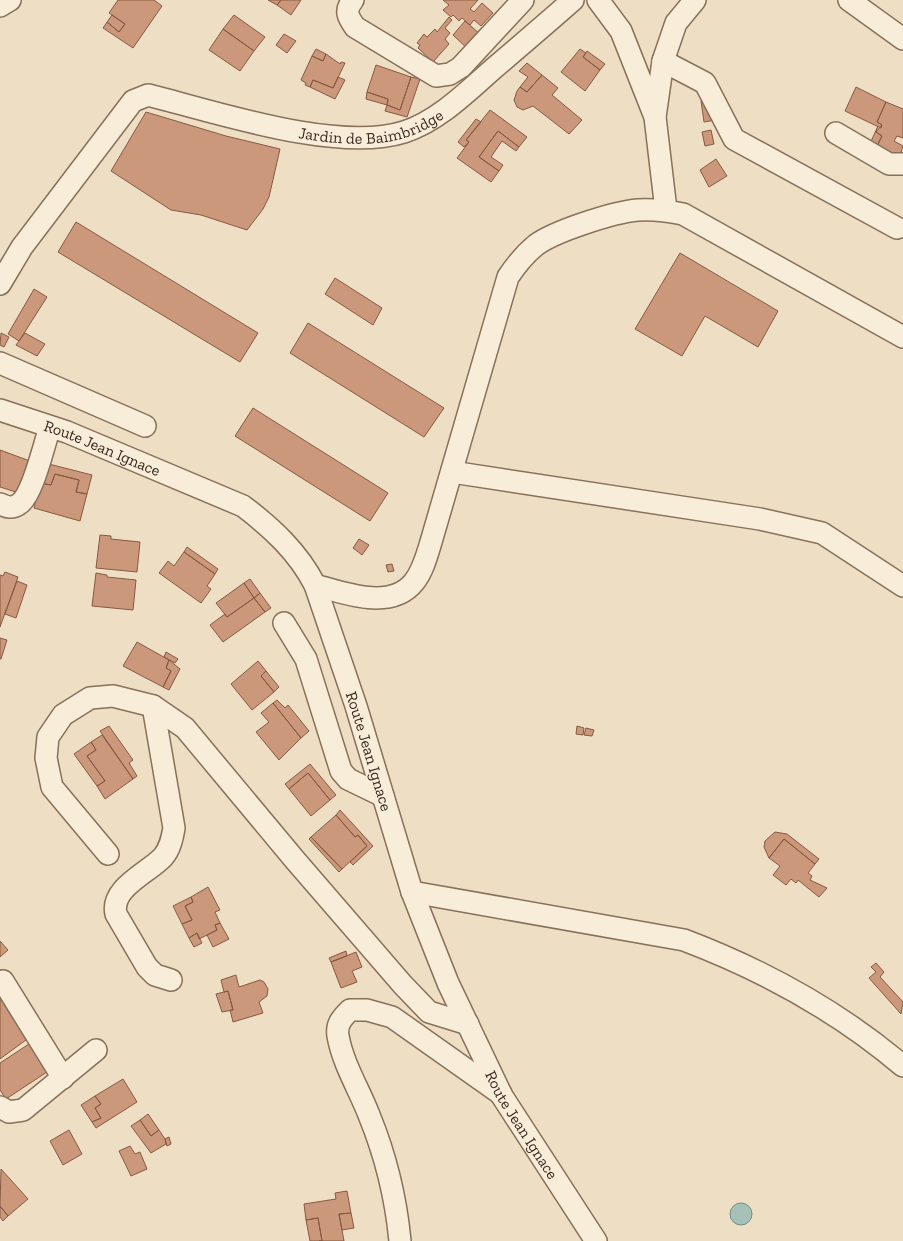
<svg xmlns="http://www.w3.org/2000/svg" width="903" height="1241" font-family="'Zilla Slab',serif">
<rect width="100%" height="100%" fill="#eedfc4"/>
<path fill="#a6c1b8" stroke="#6d8f85" d="M730 1214a11 11 0 1 1 22 0a11 11 0 1 1-22 0Z"/>
<path fill="#cb987b" stroke="#875941" d="M118,0h36l8,6 -29,42 -30,-20 4,-6 12,10 6,-8 -16,-11z
M268,0h13l-4,5z
M281,0h20l-10,15 -14,-10z
M443,0h35l-8,9 4,3 8,-9 11,10 -12,13 -7,-6 -4,5 -8,-7 -3,3 -6,-6 -2,2 -8,-7 6,-5z
M112,15l13,9 -6,8 -12,-10z
M234,15l31,22 -11,14 -31,-22z
M449,17l3,3 -7,8 5,5 -5,6 4,5 -16,18 -15,-14 2,-3 -3,-2 7,-9 3,3 8,-8 2,3z
M465,21l16,14 -12,15 -16,-15z
M223,29l31,22 -14,20 -31,-21z
M284,34l12,7 -9,12 -11,-8z
M316,49l10,5 -3,7 -11,-5z
M580,49l6,4 -3,4 17,13 -15,21 -24,-19z
M587,51l18,13 -5,6 -17,-13z
M326,54l14,10 1,-2 4,1 -12,25 -20,-8 -3,7 -5,-2 1,-2 -5,-3 11,-24 11,5z
M527,63l15,12 -15,17 -7,-5 8,-10 -9,-6z
M376,65l35,12 -11,33 -13,-5 1,-6 -21,-7z
M542,75l16,13 -6,7 30,25 -13,14 -36,-28 -10,4 -6,-3 -3,-7 3,-9 3,-4 7,5z
M338,77l7,3 -10,19 -25,-12 3,-7 20,8z
M411,77l9,2 -13,38 -22,-6 2,-6 13,5z
M856,87l30,15 -9,20 5,3 -1,3 -36,-17z
M367,92l21,7 -1,6 -21,-6z
M713,99l3,21 -12,2 -3,-21z
M886,102l17,7v29l-6,-2 -3,5 9,5 -5,16 -23,-12 7,-14 -6,-4 6,-7 -5,-3z
M490,110l37,27 -8,10 -21,-16 -19,26 20,14 -8,11 -34,-24 12,-16 -3,-2z
M146,112l80,24 54,13 -11,48 -6,12 -16,21 -46,-15 -30,-5 -60,-39z
M476,119l5,3 -15,18 3,2 -5,5 -6,-5z
M878,126l-2,6 6,4 -7,14 -7,-2z
M711,130l3,14 -9,2 -3,-14z
M498,131l21,16 -3,4 -14,-10 -11,16 12,8 -4,6 -20,-14z
M716,159l11,17 -18,11 -9,-17z
M76,222l182,111 -18,29 -182,-110z
M680,253l98,58 -20,36 -53,-31 -23,40 -47,-27z
M335,278l47,30 -9,17 -48,-31z
M34,289l13,8 -28,44 -11,-7z
M308,323l136,85 -20,29 -134,-84z
M1,333l8,4 -5,10 -4,-2z
M25,333l20,11 -8,12 -21,-11z
M253,408l135,85 -18,28 -135,-85z
M0,450l30,11 -11,32 -19,-6z
M45,463l47,12 -5,19 -11,-2 3,-12 -24,-6 -4,11 -11,-2z
M55,474l24,6 -3,12 11,2 -7,27 -46,-13 6,-25 11,2z
M100,535l11,1v3l29,3 -3,30 -41,-4z
M359,539l10,6 -7,10 -9,-7z
M187,547l31,22 -3,5 -31,-22z
M184,552l31,22 -8,12 4,3 -10,14 -42,-30 9,-12 6,5z
M392,564l2,7 -6,1 -2,-7z
M5,572l13,5 -18,50v-52l3,1z
M96,573l11,2v2l29,3 -3,30 -41,-4z
M250,579l10,14 -6,5 -10,-15z
M17,581l10,4 -11,33 -11,-4z
M244,583l10,15 -27,19 -11,-14z
M260,593l11,15 -6,4 -11,-14z
M254,598l11,14 -42,30 -13,-17 15,-11 2,3z
M0,638l7,2 -6,19h-1z
M137,642l32,18 -3,8 5,3 -8,16 -40,-21z
M166,652l12,7 -3,4 -11,-6z
M169,660l11,9 -11,21 -6,-3 8,-16 -5,-3z
M258,661l8,10 -5,5 13,16 -22,18 -21,-26z
M266,671l13,16 -5,5 -13,-16z
M277,700l8,8 3,-3 21,26 -8,7 -28,-35z
M273,703l28,35 -22,22 -23,-28 13,-10 -8,-9z
M109,726l24,34 -4,3 8,13 -4,3 -33,-48z
M577,726l7,2 -1,7 -7,-1z
M586,728l8,2 -2,6 -8,-1z
M102,735l31,44 -28,20 -8,-13 8,-5 -18,-25 9,-6 -5,-8z
M91,742l5,8 -9,6 18,25 -8,5 -23,-32z
M310,764l26,31 -6,5 -22,-27 -19,16 -4,-5z
M308,773l22,27 -19,16 -22,-27z
M340,810l33,36 -20,19 -3,-3 17,-16 -9,-11 -3,2 -19,-22z
M336,815l19,22 3,-2 9,11 -25,23 -31,-32z
M775,832l12,2 32,25 -4,5 -31,-25 -15,19 -5,-11 1,-6z
M311,837l31,32 -3,3 -30,-33z
M784,839l31,25 -7,9 4,3 -2,4 17,8 -8,9 -21,-17 -2,3 -5,-4 -5,6 -13,-10 7,-9 -11,-8z
M208,887l12,23 -5,2 5,11 -5,2 2,5 -18,9 -2,-6 -8,5 -7,-14 10,-4 -7,-14 8,-4 -2,-5z
M191,897l2,5 -8,4 7,14 -10,4 -9,-18z
M220,923l9,16 -16,8 -6,-12 10,-5 -2,-5z
M197,933l5,10 -8,4 -5,-9z
M0,941l8,9 -8,7z
M346,951l1,5 -16,6 -2,-4z
M356,952l6,15 -10,4 5,11 -16,6 -10,-26z
M876,963l8,9 -4,5 23,25 -2,12 -32,-36 7,-6 -5,-5z
M236,975l3,12 21,-7 4,2 4,7 -1,7 -8,6 4,11 -30,9 -3,-12h3l-5,-19 -4,1 -3,-12z
M228,991l5,19 -11,2 -6,-18z
M0,998l30,39 -30,22z
M32,1042l18,28 -44,29 -6,-9v-27z
M123,1079l14,23 -41,26 -4,-6 9,-4 -6,-10 6,-4 -6,-8z
M95,1096l6,8 -6,4 6,10 -9,4 -11,-17z
M148,1114l11,16 -8,6 -11,-16z
M140,1120l11,16 8,-6 6,9 1,5 -15,9 -20,-27z
M69,1130l13,24 -19,11 -13,-24z
M169,1137l2,7 -4,2 -2,-7z
M130,1146l5,8 5,-2 7,17 -16,7 -12,-25z
M1,1169l27,30 -20,17 -8,-10z
M347,1191l4,22 -12,1 5,27h-25h3l-4,-23 -12,2 -2,-16 32,-5 -1,-6z
M0,1206l8,10 -5,5 -3,-4z
M351,1213l3,15 -12,2 -3,-16z
M318,1218l4,23h-12l-4,-21z"/>
<g fill="none" stroke-linecap="round" stroke-linejoin="round">
<g stroke="#88705b" stroke-width="24">
<g id="minor">
<path d="M353,0c-9,11 -5,17 2,27l81,49 14,-2 11,-7 62,-67"/>
<path d="M598,0l23,31 34,86 11,93"/>
<path d="M849,0l54,39"/>
<path d="M0,6l10,-6"/>
<path d="M663,61l42,22 29,56 163,89"/>
<path d="M655,117l8,-56 13,-38 19,-23"/>
<path d="M836,133l53,31h14"/>
<path id="s1" d="M0,284l22,-37 111,-146 15,-6c68,17 189,58 256,37 34,-11 63,-40 89,-63 27,-23 54,-46 80,-69"/>
<path d="M0,363l145,63"/>
<path id="s2" d="M0,410l67,22 176,74c29,22 55,46 72,79l41,121 56,186 36,91 54,113 94,145"/>
<path d="M452,472l308,47 62,14 81,53"/>
<path d="M0,504c7,3 12,5 19,0 14,-9 25,-60 31,-77"/>
<path d="M315,585c29,8 76,26 99,-3 9,-11 13,-27 17,-40l77,-265c8,-12 17,-23 28,-32 19,-14 78,-33 102,-35 15,-1 30,1 45,4l220,123"/>
<path d="M284,623l22,36 35,112 7,8 35,17"/>
<path d="M153,706l21,122c-2,11 -4,21 -11,29 -15,16 -53,31 -47,57l31,53 8,8 16,5"/>
<path d="M108,854l-56,-67 -6,-29 2,-21 15,-22 27,-17 23,-2 40,10 32,22 110,132 108,125 26,27 39,12"/>
<path d="M412,892l272,48c79,30 154,71 219,126"/>
<path d="M3,981l60,97"/>
<path d="M0,1107l9,5 14,-2 73,-60"/>
<path d="M400,1241c-4,-42 -15,-87 -31,-126 -10,-26 -26,-51 -31,-79 -2,-12 4,-18 12,-26h17l25,7 109,77"/>
</g>
</g>
<use href="#minor" stroke="#f8edd8" stroke-width="21"/>
</g>
<g text-anchor="middle" stroke-width="4" stroke-linejoin="round" paint-order="stroke">
<g font-size="16" fill="#392a1f" stroke="#f5ead4">
<text dy="6" stroke="none"><textPath href="#s1" startOffset="472">Jardin de Baimbridge</textPath></text>
<text dy="6" stroke="none"><textPath href="#s2" startOffset="109">Route Jean Ignace</textPath></text>
<text dy="6" stroke="none"><textPath href="#s2" startOffset="544">Route Jean Ignace</textPath></text>
<text dy="6" stroke="none"><textPath href="#s2" startOffset="949">Route Jean Ignace</textPath></text>
</g>
</g>
</svg>
